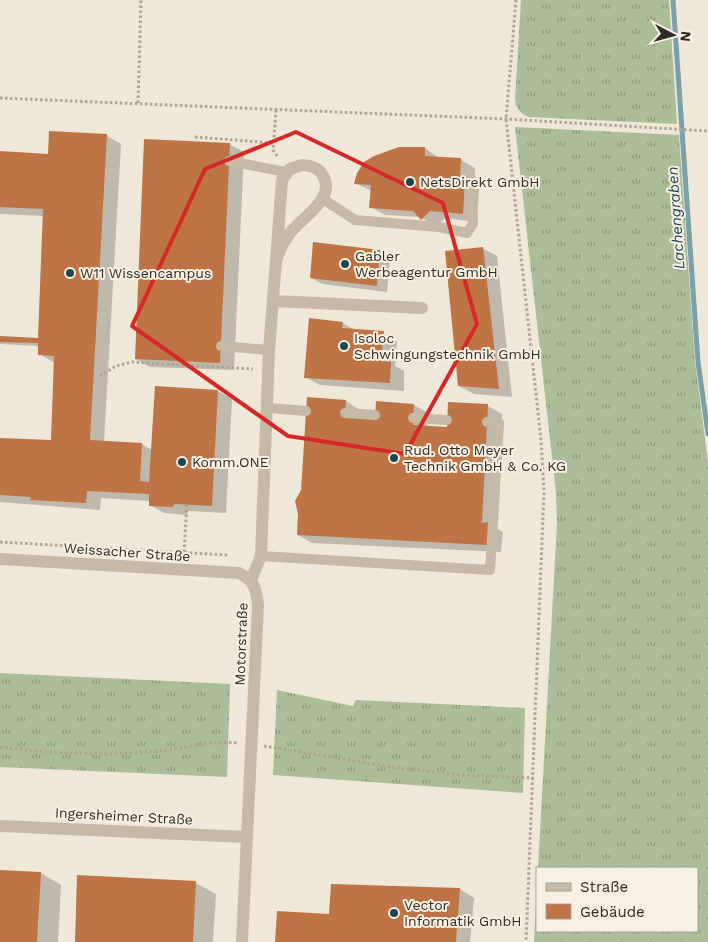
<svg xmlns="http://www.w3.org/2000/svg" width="708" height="942" font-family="'Work Sans',sans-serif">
<defs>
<pattern id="grass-tufts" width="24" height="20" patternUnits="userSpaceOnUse" patternTransform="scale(1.25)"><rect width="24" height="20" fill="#acbd99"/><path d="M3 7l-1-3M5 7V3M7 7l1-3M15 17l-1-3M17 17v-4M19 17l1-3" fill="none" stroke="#8d9a7d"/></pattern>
</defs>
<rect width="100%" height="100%" fill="#efe7d8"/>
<path fill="url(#grass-tufts)" d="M521,0h148l8,124 -148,-7c-9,-4 -12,-7 -14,-17z
M515,127l164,8 16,227 13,100v480h-174l3,-57v46h160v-63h-159l19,-345 -1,-30z
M0,673l230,11 -3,93 -227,-10z
M277,690l76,16 3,-6 169,8 -2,85 -250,-18z"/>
<path fill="#0003" d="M107,136l14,8 -17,298 38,2 10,6 66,-59 14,8 -6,114 -38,-2 -1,4 -23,-2 -14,-8v-4l-49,-3 -1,12 -100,-8v-63l52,3 3,-79 -16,-9v-8l-39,-2v-6l39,2 5,-124 -44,-2v-61l49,2z
M229,144l15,8 -10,218 -84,-3 -14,-8z
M425,148l14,10 22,2 14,8 -1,17 5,4 -2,33 -32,-4 -9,9 -15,-10 -36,-2 -14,-8 1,-16 -17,-8z
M482,248l15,8 15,141 -38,-3 -15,-8z
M379,251l11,7 -3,34 -65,-8 -11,-6z
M343,323l13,8 27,2 14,8 -2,25 9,5v20l-84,-6 -15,-8z
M346,401l30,20 1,-18 37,2 14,8 -1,14 21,1 1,-24 39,2 14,8 -6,114 7,4 -2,20 -189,-9 -14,-8z
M0,871l41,2 20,12 -3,57h-58z
M196,883l20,11 -3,48h-137z
M460,889l14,9 -4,44h-194l54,-26z"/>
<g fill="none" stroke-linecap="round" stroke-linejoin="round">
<path stroke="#78a1aa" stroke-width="5" d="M673,0l25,362 10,72"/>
</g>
<path fill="#bf7446" d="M49,131l58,3 -17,306 52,3 -2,38 9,1 6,-96 63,4 -6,116 -38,-2 -1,3 -24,-1v-12l-62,-3 -1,12 -56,-3 1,-3 -31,-2v-57l51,2 3,-84 -16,-1v-12l-38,-1v-6l38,2 5,-129 -43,-2v-56l48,3z
M144,139l86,4 -10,220 -85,-4z
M399,147h26v9l36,2 -1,21h5l-2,35 -33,-3 -9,9 -8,-9 -44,-3 2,-23 -17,-1 3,-11 7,-11 10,-6z
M313,242l67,8 -3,36 -67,-8z
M483,247l16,142 -41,-3 -13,-135z
M309,318l34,4 -1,6 42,3 -3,30 10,1 -1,21 -86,-5z
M307,397l39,3 -1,17 30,2 1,-18 38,3 -1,21 34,2 1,-25 40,2 -6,119 7,-1 -2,23 -190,-10 1,-21 -3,-13 6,-11z
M0,870l41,2 -4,70h-37z
M77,875l119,6 -3,61h-118z
M331,884l129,4 -4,54h-181l2,-31 52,3z"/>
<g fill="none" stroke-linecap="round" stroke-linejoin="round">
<path stroke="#b2a38f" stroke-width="3" stroke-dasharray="2.5 2.5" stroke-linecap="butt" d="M516,0l-10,119 35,321 3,51 -18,451
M0,98l506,21 202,12
M138,103l3,-103
M276,110l-3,40 5,7
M195,137l78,6
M100,376l16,-10 16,-4 121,7
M0,542l227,13
M184,552l3,-48
M264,746l120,20 78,9 71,3
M0,747c51,6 99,9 150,5 29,-2 59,-12 88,-9"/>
<path stroke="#c6b9a5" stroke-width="10" d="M229,161l57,11
M323,199l32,21 84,7 28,6 6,-9 -3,-52
M221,346l48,4
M269,408l37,3
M345,413l30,2
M413,418l34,2
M261,556l229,14 9,-147 -12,-1"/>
<path stroke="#c6b9a5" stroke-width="12" d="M302,165c8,0 16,3 20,9 16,24 -20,43 -32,59 -7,9 -11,18 -14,28l6,-81 8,-11z
M274,301l148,7
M251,580l10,-24 8,-206 7,-89
M0,826l247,11"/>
<path stroke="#c6b9a5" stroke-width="12" d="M0,559l239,14c16,8 17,16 19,32l-16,337"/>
</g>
<path fill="none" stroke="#d62828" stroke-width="4" stroke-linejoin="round" d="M296,132l147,71 34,121 -72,130 -117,-18 -156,-110 73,-157z"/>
<g fill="#1e4651" stroke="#f7f1e3" stroke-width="2">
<circle cx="410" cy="182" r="5"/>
<circle cx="345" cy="264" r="5"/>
<circle cx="70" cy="273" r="5"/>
<circle cx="344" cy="346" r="5"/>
<circle cx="394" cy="458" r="5"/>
<circle cx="182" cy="462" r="5"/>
<circle cx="394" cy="913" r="5"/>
</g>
<g text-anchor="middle" stroke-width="4" stroke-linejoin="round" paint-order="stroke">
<g font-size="14" fill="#322b26" stroke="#f7f1e3" text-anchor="start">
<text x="420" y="187">NetsDirekt GmbH</text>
<text x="355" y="261">Gabler<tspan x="355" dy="16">Werbeagentur GmbH</tspan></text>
<text x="80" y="278">W11 Wissencampus</text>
<text x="354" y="343">Isoloc<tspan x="354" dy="16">Schwingungstechnik GmbH</tspan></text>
<text x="404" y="455">Rud. Otto Meyer<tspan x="404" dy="16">Technik GmbH &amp; Co. KG</tspan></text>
<text x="192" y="467">Komm.ONE</text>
<text x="404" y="910">Vector<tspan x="404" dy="16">Informatik GmbH</tspan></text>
</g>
<g font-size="14" fill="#322b26" stroke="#f7f1e3">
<text transform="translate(127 552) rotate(4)" y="5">Weissacher Straße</text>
<text transform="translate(241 644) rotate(-88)" y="5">Motorstraße</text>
<text transform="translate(124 816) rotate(3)" y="5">Ingersheimer Straße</text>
</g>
<g font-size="15" font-style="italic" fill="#1e4651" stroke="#f7f1e3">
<text transform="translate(676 218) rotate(-94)" y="5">Lachengraben</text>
</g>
</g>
<rect x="536" y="867" width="162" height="65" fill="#f7f1e3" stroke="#a8a297"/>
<rect x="546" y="883" width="25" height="8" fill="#c6b9a5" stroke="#a8a297"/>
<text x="580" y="892" font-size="15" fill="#322b26">Straße</text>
<rect x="546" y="904" width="25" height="15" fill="#bf7446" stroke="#a8a297"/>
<text x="580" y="917" font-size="15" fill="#322b26">Gebäude</text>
<g transform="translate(673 35) rotate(96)" stroke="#f7f1e3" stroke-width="4" paint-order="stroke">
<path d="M0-4L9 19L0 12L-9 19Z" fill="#322b26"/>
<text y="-8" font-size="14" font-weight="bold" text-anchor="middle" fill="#322b26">N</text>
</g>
</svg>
